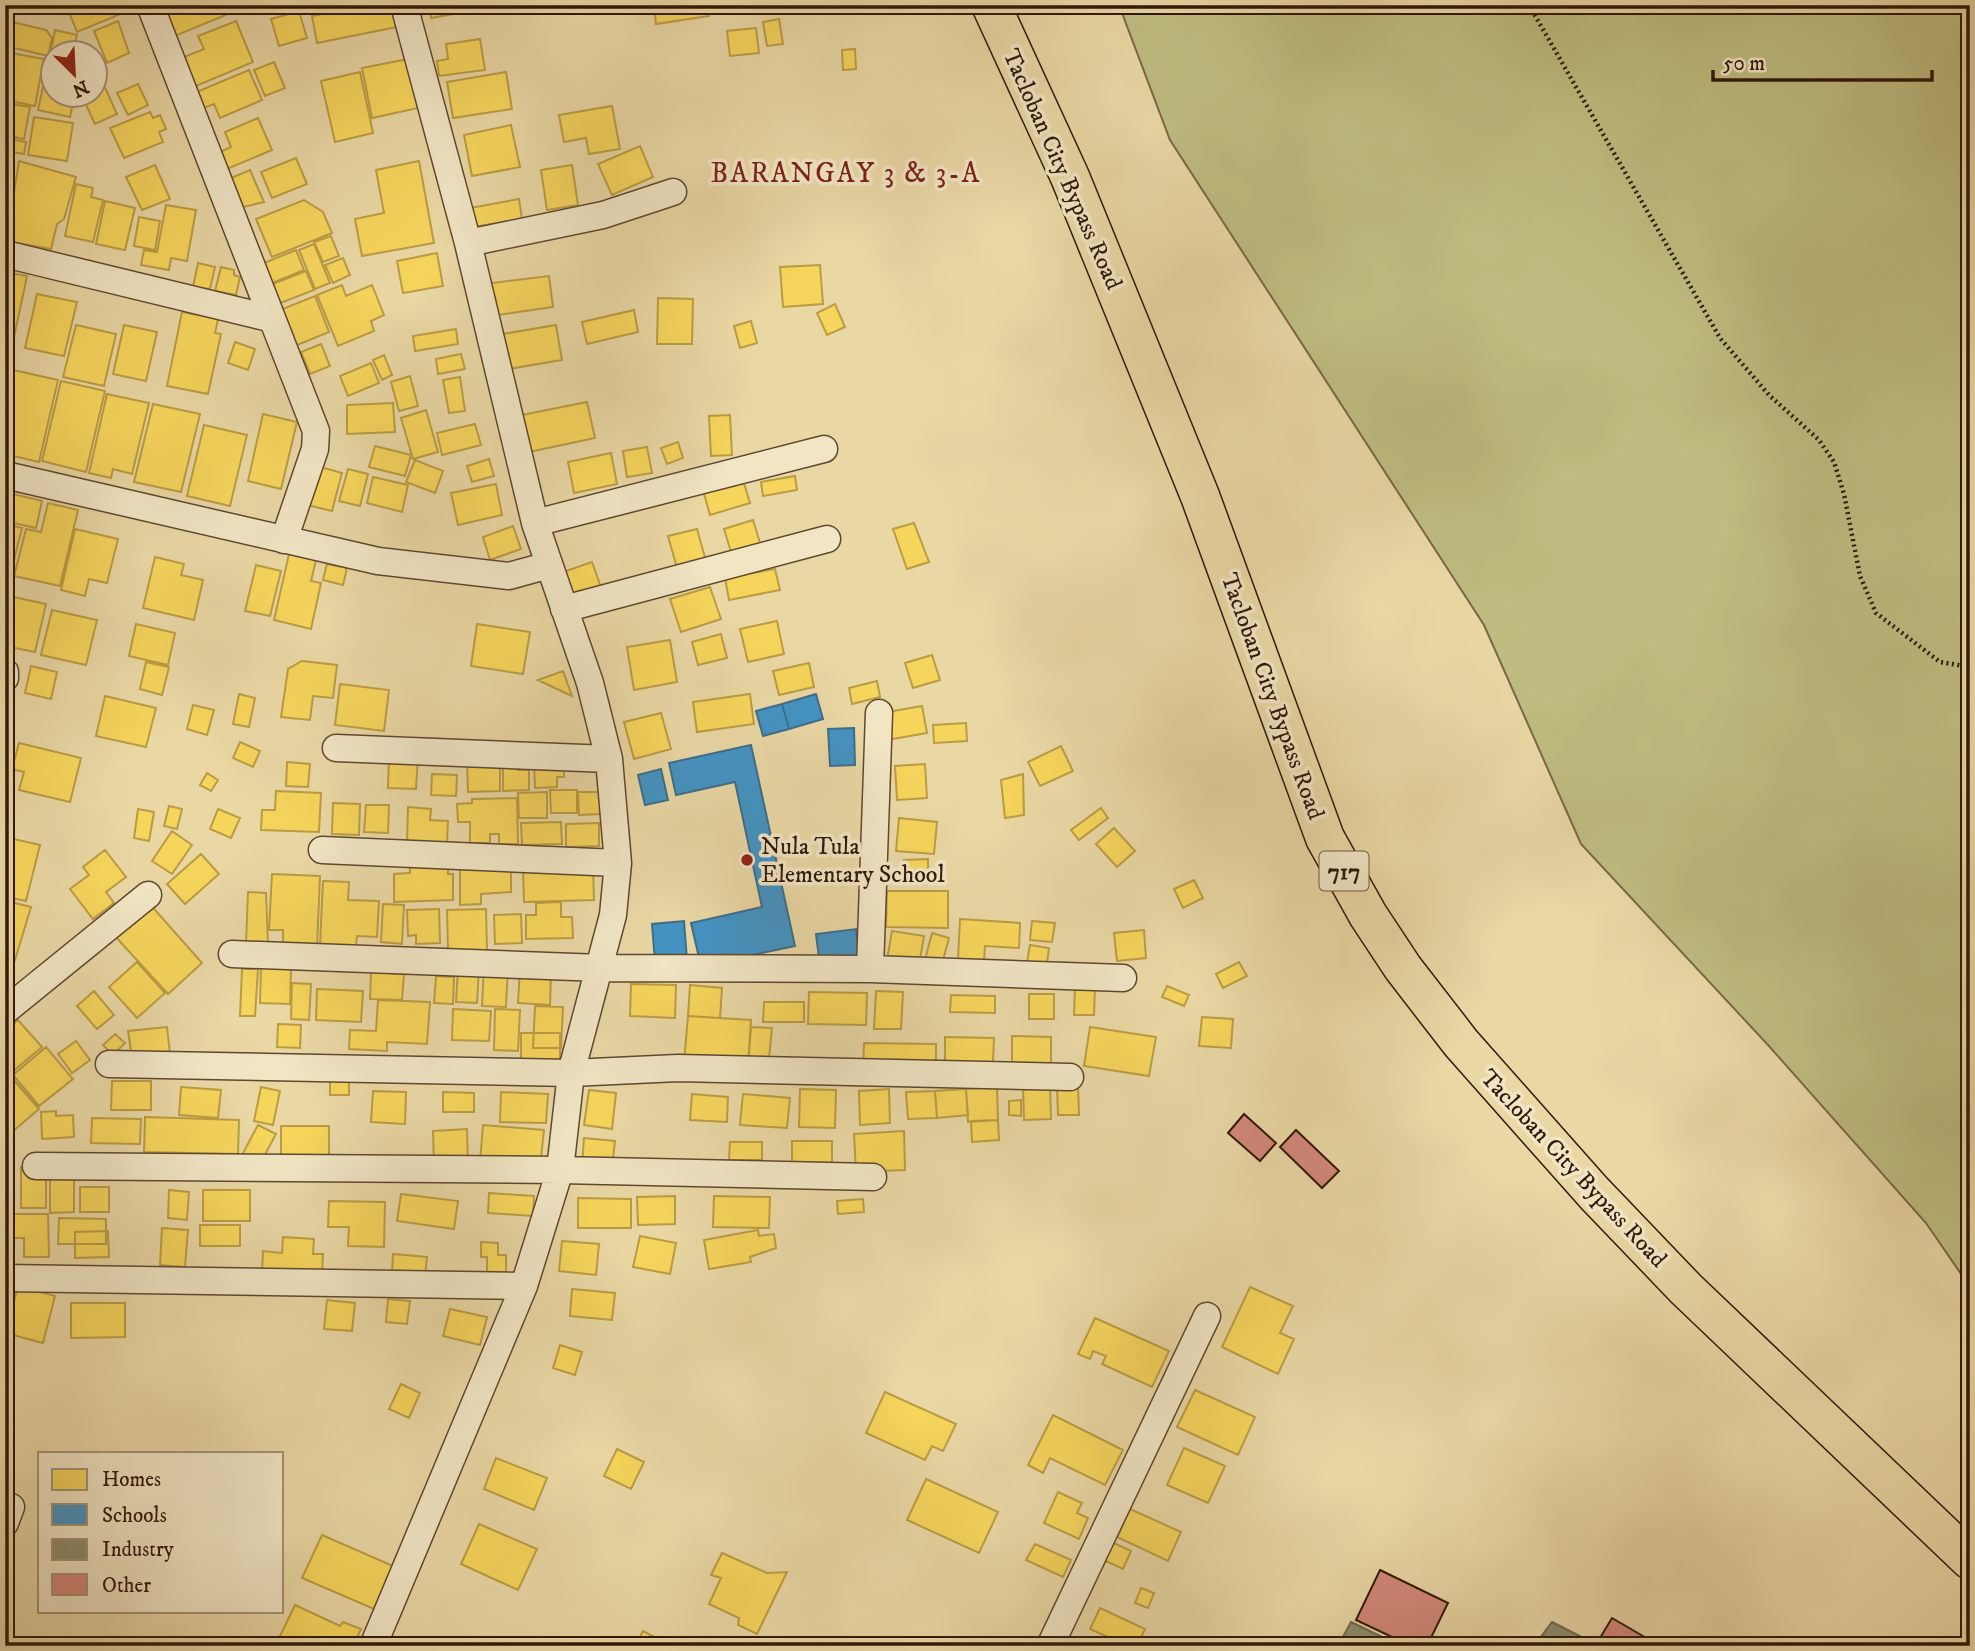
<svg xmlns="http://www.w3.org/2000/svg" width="1975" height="1651" font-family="'IM FELL DW Pica',serif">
<rect width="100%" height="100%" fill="#e9d7a4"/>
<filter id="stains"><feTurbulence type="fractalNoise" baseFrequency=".00286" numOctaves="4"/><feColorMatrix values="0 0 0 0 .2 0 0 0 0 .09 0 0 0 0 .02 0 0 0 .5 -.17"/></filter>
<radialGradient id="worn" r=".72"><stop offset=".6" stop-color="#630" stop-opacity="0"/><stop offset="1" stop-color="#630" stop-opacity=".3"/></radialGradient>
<path fill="#bebc80" stroke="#776a45" stroke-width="2" d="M1119,5h851v1282l-44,-64 -158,-178 -187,-201 -97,-219 -314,-485z"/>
<path fill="#f6d55c" stroke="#bb9c43" stroke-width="2" d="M66,5h68l1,3 -58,24z
M177,5h48l3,9 -58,24 -10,-26z
M366,5h27l4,22 -80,16 -5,-27z
M429,5h40l1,6 -39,7z
M654,5h54l1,11 -53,8z
M299,11l8,27 -28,8 -8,-27z
M779,19l4,25 -16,2 -4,-24z
M118,21l11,32 -22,10 -13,-32z
M236,21l17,41 -64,27 -12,-29 27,-11 -6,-13z
M12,22l34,8 6,8 -4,18 -42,-10z
M756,28l3,25 -29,3 -3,-25z
M55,30l22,5 -4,17h-21v8l-3,-1z
M480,39l5,31 -46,6 -2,-15 11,-2 -2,-15z
M855,49l1,20 -13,1 -1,-20z
M5,52l39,7 -9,47 -30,-6z
M408,59l10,49 -46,10 -10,-50z
M274,62l11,26 -20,8 -11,-26z
M48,63l4,1v30h23l-5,23 -32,-7z
M249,70l13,30 -42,18 -6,-14 -13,5 -7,-16z
M360,72l13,61 -38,9 -14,-61z
M506,72l6,37 -59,9 -6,-36z
M102,81l15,33 -22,10 -14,-30h13v-9z
M138,84l10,21 -20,10 -11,-22z
M5,103l25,4 -6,32 -19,-4z
M612,106l8,43 -31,5 -3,-16 -22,4 -5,-27z
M150,112l3,6 7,-3 6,14 -7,3 4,10 -39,16 -14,-30z
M34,117l39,6 -6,38 -39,-6z
M258,118l14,32 -45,19 -7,-17 11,-5 -6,-15z
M511,125l9,42 -48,9 -8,-41z
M5,138l21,4 -2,12 -12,-2 -3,22 -4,-1z
M640,146l13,31 -41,18 -14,-31z
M296,158l11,26 -35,14 -11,-26z
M19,161l57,16 -12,42 -7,5 -6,25 -45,-8z
M419,161l15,82 -72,13 -7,-37 29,-6 -8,-43z
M155,165l15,34 -28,11 -16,-33z
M572,165l6,40 -31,5 -6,-40z
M250,170l14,32 -21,5 -12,-29z
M5,176l8,1 -8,39z
M76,184l17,4 -2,9 12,3 -10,42 -28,-6z
M519,199l3,20 -49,8 -3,-19z
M304,200l19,12 9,21 -60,24 -16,-38z
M105,201l30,7 -10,42 -29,-6z
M166,205l30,5 -9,51 -16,-3 -2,12 -28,-5 3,-15 13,2z
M139,217l21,4 -5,29 -21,-4z
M331,236l8,20 -16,6 -9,-20z
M314,244l16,39 -15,6 -16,-39z
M296,250l8,20 -44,18 -8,-20z
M437,253l6,33 -40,7 -6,-32z
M343,258l7,17 -17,8 -8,-18z
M198,263l17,4 -5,22 -17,-2z
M820,265l3,39 -40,3 -3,-40z
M221,267l13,3v5l6,2 -4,18 -21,-4z
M306,271l8,19 -36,14 -8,-19z
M5,272l22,4 -14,66 -8,-1z
M549,276l4,31 -62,9 -7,-32z
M342,285l4,11 26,-11 12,30 -13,6 3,10 -36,15 -21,-51z
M37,294l40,8 -13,54 -39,-8z
M315,296l14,36 -34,14 -15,-36z
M658,298l35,1 -1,45h-35z
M835,304l10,23 -18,8 -10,-22z
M634,310l4,22 -51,12 -5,-22z
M182,312l36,7 -3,14 6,1 -13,60 -41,-8z
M751,321l6,22 -17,5 -6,-22z
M76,325l40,9 -12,52 -41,-9z
M124,325l33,7 -11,49 -33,-7z
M556,325l6,35 -65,11 -6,-35z
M456,329l2,15 -43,7 -2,-15z
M235,342l20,7 -7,21 -20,-7z
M321,344l9,22 -20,8 -9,-22z
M461,354l4,15 -27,5 -2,-15z
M384,355l8,20 -10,5 -9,-20z
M371,363l8,20 -31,13 -8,-20z
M9,369l49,11 -19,82 -34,-8v-69z
M410,376l8,30 -19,5 -8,-29z
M460,377l5,34 -16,2 -6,-33z
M61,381l44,10 -19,81 -44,-11z
M107,394l42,9 -17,71 -19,-5 -2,9 -22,-5z
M587,402l8,36 -66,14 -7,-37z
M393,403l2,29 -48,2v-29z
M153,404l47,10 -19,78 -47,-10z
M426,410l12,42 -25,7 -12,-41z
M263,414l34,8 -16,67 -33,-8z
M730,415l2,40 -21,1 -2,-40z
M475,424l6,21 -39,10 -5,-22z
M204,425l43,10 -17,71 -43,-10z
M678,442l5,16 -16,6 -6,-16z
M375,446l36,9 -6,21 -36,-9z
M647,447l5,26 -25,4 -4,-26z
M611,453l6,31 -43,9 -6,-31z
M489,459l5,17 -22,6 -5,-16z
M415,460l28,11 -8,22 -29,-11z
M317,466l25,7 -10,38 -25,-6z
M348,469l20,5 -8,32 -21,-5z
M795,476l2,14 -34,6 -2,-14z
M373,477l35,8 -6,27 -35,-9z
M742,477l8,26 -40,12 -7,-25z
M496,484l6,31 -44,10 -7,-32z
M5,492l37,9 -6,27 -31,-7z
M48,503l30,7 -18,76 -46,-10 12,-47 15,3z
M753,520l8,26 -29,9 -8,-26z
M914,523l15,39 -22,7 -14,-40z
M5,524l17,4 -13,52h-4z
M513,526l8,23 -31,11 -7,-23z
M75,529l43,10 -11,44 -18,-4 -4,17 -24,-6z
M697,529l9,32 -29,7 -9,-32z
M289,554l27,6 -5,21 10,2 -10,46 -37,-9z
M155,557l29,7 -3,11 22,5 -9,40 -51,-12z
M592,562l11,31 -29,10 -11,-31z
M327,564l20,4 -4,17 -20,-5z
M256,565l25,6 -11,45 -25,-5z
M775,569l5,21 -51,10 -4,-22z
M710,587l11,32 -40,13 -11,-33z
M9,596l37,8 -11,48 -30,-6v-36z
M52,610l45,10 -11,45 -45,-10z
M777,621l7,33 -36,8 -8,-33z
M136,624l39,9 -7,32 -39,-9z
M477,624l53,8 -7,42 -52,-8z
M721,634l6,24 -29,7 -6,-23z
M670,640l7,42 -43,8 -7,-43z
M932,655l8,25 -27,8 -8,-25z
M302,661l35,4 -4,33 -20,-2 -3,24 -29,-3 7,-48z
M146,662l23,5 -7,28 -22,-6z
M809,663l5,24 -35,8 -6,-24z
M31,666l26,6 -6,27 -26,-6z
M563,671l9,25 -34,-16z
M877,681l3,16 -28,7 -3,-16z
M340,684l49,6 -5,41 -49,-6z
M239,694l16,4 -6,29 -16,-3z
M750,694l4,30 -57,8 -4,-30z
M105,696l51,12 -10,39 -50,-11z
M193,705l21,5 -7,25 -20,-6z
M922,706l5,27 -40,7 -5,-27z
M661,713l10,36 -37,10 -10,-37z
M966,723l1,18 -33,2 -1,-18z
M240,742l20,9 -7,16 -20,-9z
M19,743l62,15 -11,44 -51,-12 5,-18 -12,-3z
M1061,746l12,25 -33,15 -12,-24z
M389,756l29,1 -2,32 -28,-1z
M500,759v32l-32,1 -1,-32z
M287,762l23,2 -2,23 -22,-1z
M564,764v13h-7v10l-22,1 -1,-23z
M925,764l2,34 -30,2 -2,-34z
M518,766v4h11v20l-26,1v-24z
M207,773l11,7 -7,11 -11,-6z
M432,774l25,1 -1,21 -25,-1z
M1023,774l1,41 -19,3 -4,-38z
M550,790h27v23h-26z
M276,791l45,2 -2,39 -58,-2 1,-20h13z
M547,792v26h-28l-1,-25z
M578,792h22l1,22 -22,1z
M517,798l1,46h-19v-10h-9v9h-20v-21h-12l-1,-18 15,-1v-4z
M333,803l27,1 -1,31 -27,-1z
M366,805h23l-1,28 -24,-1z
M169,806l13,3 -5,20 -13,-3z
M408,807l23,2 -1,11 18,1 -1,23 -40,-2z
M1101,808l7,10 -29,22 -8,-10z
M138,809l16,3 -5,29 -15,-3z
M218,809l22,9 -9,20 -21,-9z
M899,818l38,4 -3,32 -38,-3z
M561,822l1,22 -40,1 -1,-22z
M599,823v23l-33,1v-23z
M1114,828l21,23 -18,16 -21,-23z
M172,831l20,14 -20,29 -20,-13z
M5,837l35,8 -14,56 -19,-4 -2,8z
M105,850l21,27 -20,15 8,11 -21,16 -23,-30 19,-14 -6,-8z
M201,854l18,20 -34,30 -18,-20z
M448,856v18h5v26l-59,2v-28l16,-1 -1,-16z
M928,859v23l-23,1 -1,-23z
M511,867v25l-30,2v10l-21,1v-37z
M593,867l1,33 -70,2 -1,-33z
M272,874l48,2 -3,70 -34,-1v-15h-14z
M1194,880l9,18 -20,10 -9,-19z
M323,881l26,1 -1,18 31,1 -2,36 -20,-1 -1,10 -36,-1z
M887,891h61v37l-62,-1z
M248,892l18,1 2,52 -22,-1z
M11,902l20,5 -26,86v-67z
M148,902l54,61 -34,31 -55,-60z
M561,902v15h11l1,21 -47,1v-24h10v-12z
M383,904l21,1 -2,39 -21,-2z
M439,909l1,34 -24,1v-9l-8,1 -1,-26z
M486,909l1,41 -39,1 -1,-41z
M521,914l1,29 -27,1 -1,-29z
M960,919l60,4 -1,25 -34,-2 -1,14 -26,-1z
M1032,921l23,2 -3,19 -22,-2z
M1144,930l2,28 -29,3 -3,-28z
M892,931l32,5 -5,29 -32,-5z
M932,933l17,5 -7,26 -17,-4z
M1030,945l19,3 -3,23 -20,-3z
M137,962l28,31 -28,25 -28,-31z
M1239,962l8,14 -24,12 -7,-14z
M484,965l24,2 -2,40 -24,-1z
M261,967h30l-1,37 -30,-1z
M458,968h21l-2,35 -21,-1z
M242,969h16l-3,47h-15z
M520,970l31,2 -1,33 -32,-2z
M371,972l33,2 -2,26 -32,-1z
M436,976l18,1 -1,27 -19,-1z
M292,983l19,1 -2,36 -18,-1z
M631,984l45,1 -1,33 -45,-2z
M690,985l32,3 -2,30 -32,-2z
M1075,986h20l-1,29h-20z
M1167,986l22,9 -5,11 -22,-9z
M317,989l46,2 -2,31 -45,-2z
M94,991l20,24 -17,14 -20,-23z
M876,991l27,1 -2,37h-27z
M809,992l58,1 -1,32 -58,-1z
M1029,994h25v25h-25z
M951,995l44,1v17l-45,-1z
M378,1000l52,2 -3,42 -40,-2v9l-38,-2 1,-19 26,1z
M764,1002h40v20h-41z
M535,1006l28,1 -2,41h-28z
M453,1009l38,2 -2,30 -37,-1z
M495,1009l25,1 -2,41 -24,-1z
M688,1016l63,4 -3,47 -64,-5z
M1202,1017l31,2 -2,29 -32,-2z
M18,1020l24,27 -31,26 -6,-7v-35z
M278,1024l23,1 -1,23 -23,-1z
M167,1027l3,27 -38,4 -4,-27z
M751,1027l21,1 -4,40 -20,-1z
M1090,1027l66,10 -7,39 -65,-10z
M521,1033h39v33h-39z
M115,1034l10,9 -12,12 -10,-10z
M1012,1036l39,1v28l-39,-1z
M945,1037l49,1 -1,24h-48z
M76,1041l14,19 -18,13 -14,-19z
M864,1043l72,1v26l-73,-1z
M46,1047l27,32 -34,27 -26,-31z
M5,1070l34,39 -29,25 -5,-5z
M330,1075h19v20h-19z
M112,1081h39v29h-40z
M1078,1085l1,30h-21l-1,-29z
M1023,1086h27l1,33 -27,1z
M181,1087l40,3 -3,28 -39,-3z
M261,1087l19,4 -7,34 -19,-4z
M997,1087l1,33 -30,2 -2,-33z
M800,1089l36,1 -1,38 -36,-1z
M889,1089l1,34 -30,2 -1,-34z
M966,1089l2,26 -31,3 -2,-27z
M589,1090l27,3 -4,36 -28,-4z
M373,1091l33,1 -1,32 -34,-2z
M935,1091l2,27 -29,1 -2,-27z
M443,1092l31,1v19h-31z
M501,1092l47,2 -2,29 -46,-1z
M692,1094l36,3 -1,25 -37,-2z
M743,1094l47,4 -3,30 -47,-3z
M1021,1100v16l-12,-1v-14z
M56,1111v5l17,-1 1,22 -32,2 -1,-27z
M145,1117l94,3 -1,34 -94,-2z
M92,1118l49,1 -1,25 -49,-1z
M998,1120l1,20 -27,2 -1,-21z
M258,1125l18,9 -16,30 -18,-9z
M483,1125l61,5 -4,37 -60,-5z
M281,1126h48v32l-48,1z
M467,1129l1,35h-34l-1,-33z
M904,1131l1,39 -49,2 -2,-38z
M584,1138l31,3 -3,27 -30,-3z
M792,1141h40v27h-40z
M730,1142h32v18h-33z
M21,1167h28l-3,11v30h-25z
M74,1176v36l-24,1v-36z
M80,1187h29v25h-29z
M169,1190l20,2 -2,28 -19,-2z
M203,1190h47v31h-47z
M489,1193l45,3 -1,20 -45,-3z
M401,1194l57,7 -4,28 -57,-8z
M675,1196v28l-37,1 -1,-28z
M714,1196l56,1 -1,31 -56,-1z
M578,1198l53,1v29h-53z
M863,1199l1,13 -26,2 -1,-13z
M329,1201l56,1 -1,45 -36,-1 1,-19h-21z
M11,1214h37l1,43h-25v-19h-12z
M59,1218l47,1v25h-48z
M200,1225h40v21h-40z
M162,1228l26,2 -3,37 -25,-2z
M758,1230l1,6 15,-2 2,14 -26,9 1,5 -42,7 -5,-29z
M108,1231l1,26 -34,1v-26z
M640,1236l36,7 -6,31 -37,-7z
M283,1237l31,2 -1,15h10l-1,22 -60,-4 1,-21 19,2z
M562,1241l37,3 -3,31 -37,-4z
M481,1242l17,1v12h8v18h-19v-16h-6z
M393,1254l34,3 -2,21 -33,-4z
M18,1286l37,10 -12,47 -38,-10v-30l8,2z
M1250,1287l43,19 -13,27 14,6 -16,35 -56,-27z
M572,1289l43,4 -3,27 -42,-4z
M388,1299l22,2 -3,23 -21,-2z
M327,1300l28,3 -3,28 -28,-2z
M71,1303h54v34l-54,1z
M450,1309l37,8 -7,28 -37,-9z
M1095,1318l74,33 -17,36 -50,-23 4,-8 -13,-5 -3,8 -12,-5z
M560,1345l22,7 -7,23 -22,-7z
M401,1384l19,9 -11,25 -20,-9z
M1195,1390l60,27 -17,38 -61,-28z
M885,1392l71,32 -13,27 -11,-5 -7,14 -59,-27z
M1053,1415l70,35 -18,35 -55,-27 -7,15 -15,-8z
M1184,1448l41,18 -17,37 -41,-18z
M617,1449l27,13 -13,27 -27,-13z
M496,1458l51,20 -13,32 -50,-21z
M926,1479l72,33 -19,41 -72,-33z
M1058,1492l24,11 -5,10 11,5 -9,21 -35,-16z
M1130,1509l51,23 -13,29 -51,-24z
M479,1524l58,25 -19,41 -57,-26z
M322,1535l71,31 -19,43 -72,-31z
M1105,1539l26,12 -8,18 -26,-12z
M1035,1544l36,16 -8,17 -37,-17z
M722,1553l45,20 20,-1 -30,62 -19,-9 1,-7 -30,-14 12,-26 -10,-3z
M1141,1588l13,5 -6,15 -13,-5z
M295,1605l45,21 3,-4 18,7 -8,17h-63l-12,-6z
M1100,1608l45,21 -8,17h-9l-38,-17z
M643,1631l28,15h-36z"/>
<path fill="#4393c3" stroke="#3d6e8c" stroke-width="2" d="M816,694l7,25 -34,10 -7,-25z
M782,704l7,25 -26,7 -7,-25z
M854,728l1,37 -25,1 -2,-37z
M751,745l44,201 -94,20 -10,-43 71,-16 -27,-125 -59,13 -7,-32z
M661,769l7,31 -23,5 -7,-30z
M684,921l3,39 -32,2 -3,-38z
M856,929l4,32 -40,5 -4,-32z"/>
<path fill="#8c8c6e" stroke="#706950" stroke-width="2" d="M1351,1622l50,24h-63z
M1552,1622l47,24h-65z"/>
<path fill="#d3887a" stroke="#30180a" stroke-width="2" d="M1244,1114l32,29 -16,18 -32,-28z
M1296,1130l43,41 -17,17 -42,-41z
M1380,1570l68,33 -21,43h-16l-55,-26z
M1612,1618l48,28h-47l-13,-8z"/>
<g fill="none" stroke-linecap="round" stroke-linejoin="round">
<g stroke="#5e4830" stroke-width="29">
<path id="minor" d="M150,5l166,426 -1,18 -31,91
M468,243l135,-28 70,-23
M5,254l264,64
M5,475l373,86 131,15 40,-11
M535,523l289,-74
M564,609l263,-70
M5,672v6
M336,748l273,11
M322,850l296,13
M232,954l369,14 269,1 253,9
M870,969l9,-256
M5,1011l143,-116
M109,1064l462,9 107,-5 392,9
M36,1166l524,4 313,7
M5,1278l519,8
M5,1523l6,-16
M373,1646l151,-360 36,-116 11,-97 42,-158 5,-52 -9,-104 -19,-76 -55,-160 -67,-280 -64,-238
M1050,1646l157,-330"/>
</g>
<g stroke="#30180a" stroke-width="41">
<path id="trunk" d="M991,5l79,172 130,319 125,342 43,77 35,53 58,75 133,150 92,96 284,271"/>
</g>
<path stroke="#30180a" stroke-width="4.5" stroke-dasharray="2 3.5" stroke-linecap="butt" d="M1529,5l191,333 49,57 50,45 15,22 10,32 16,82 16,37 64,49 30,5"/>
<use href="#minor" stroke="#f1e5c4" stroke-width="26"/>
<use href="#trunk" stroke="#e9d7a4" stroke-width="38"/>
</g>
<circle fill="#8f2418" stroke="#f1e5c4" stroke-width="2.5" cx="747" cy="860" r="7"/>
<g text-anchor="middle" stroke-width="7" stroke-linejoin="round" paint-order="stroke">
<rect fill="#f1e5c4" stroke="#6a5642" stroke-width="2" x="1319.5" y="851.5" width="49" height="39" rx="5"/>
<g font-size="23" font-weight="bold" fill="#30180a">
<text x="1344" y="879">717</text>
</g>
<g font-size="24" fill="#30180a" stroke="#f1e5c4">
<text transform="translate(1063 169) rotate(66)" y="8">Tacloban City Bypass Road</text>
<text transform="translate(1273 696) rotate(70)" y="8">Tacloban City Bypass Road</text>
<text transform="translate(1574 1168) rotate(47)" y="8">Tacloban City Bypass Road</text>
</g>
<g font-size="24" fill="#30180a" stroke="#f1e5c4" text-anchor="start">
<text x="761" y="854">Nula Tula<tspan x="761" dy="28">Elementary School</tspan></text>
</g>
<g font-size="28" letter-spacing="2" fill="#7a1f14" stroke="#f1e5c4">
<text x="846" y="182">BARANGAY 3 &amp; 3-A</text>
</g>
</g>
<rect width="1975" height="1651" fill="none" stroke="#e9d7a4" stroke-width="28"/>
<rect x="7" y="7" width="1961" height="1637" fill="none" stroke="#30180a" stroke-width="3.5"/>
<rect x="14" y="14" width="1947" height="1623" fill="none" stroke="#30180a" stroke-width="2"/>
<rect x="38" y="1452" width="245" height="161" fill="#f1e5c4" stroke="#a4937a" stroke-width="2"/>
<rect x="52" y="1469" width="35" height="21" fill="#f6d55c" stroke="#a4937a" stroke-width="2"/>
<text x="102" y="1486" font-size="21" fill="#30180a">Homes</text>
<rect x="52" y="1504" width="35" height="21" fill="#4393c3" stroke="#a4937a" stroke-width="2"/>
<text x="102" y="1522" font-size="21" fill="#30180a">Schools</text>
<rect x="52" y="1539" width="35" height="21" fill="#8c8c6e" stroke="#a4937a" stroke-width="2"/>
<text x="102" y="1556" font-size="21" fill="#30180a">Industry</text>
<rect x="52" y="1574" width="35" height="21" fill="#d3887a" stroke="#a4937a" stroke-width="2"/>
<text x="102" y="1592" font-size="21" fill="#30180a">Other</text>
<g transform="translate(74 74) rotate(156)"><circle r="33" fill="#f1e5c4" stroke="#a4937a" stroke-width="2"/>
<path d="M0-5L12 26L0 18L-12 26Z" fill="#8f2418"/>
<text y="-10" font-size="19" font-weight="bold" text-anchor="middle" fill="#30180a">N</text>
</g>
<path d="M1713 70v10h219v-10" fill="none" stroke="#30180a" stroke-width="3.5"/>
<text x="1723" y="70" font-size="21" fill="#30180a" stroke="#f1e5c4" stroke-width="5" paint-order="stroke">50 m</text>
<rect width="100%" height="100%" filter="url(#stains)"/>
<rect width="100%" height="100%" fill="url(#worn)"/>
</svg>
